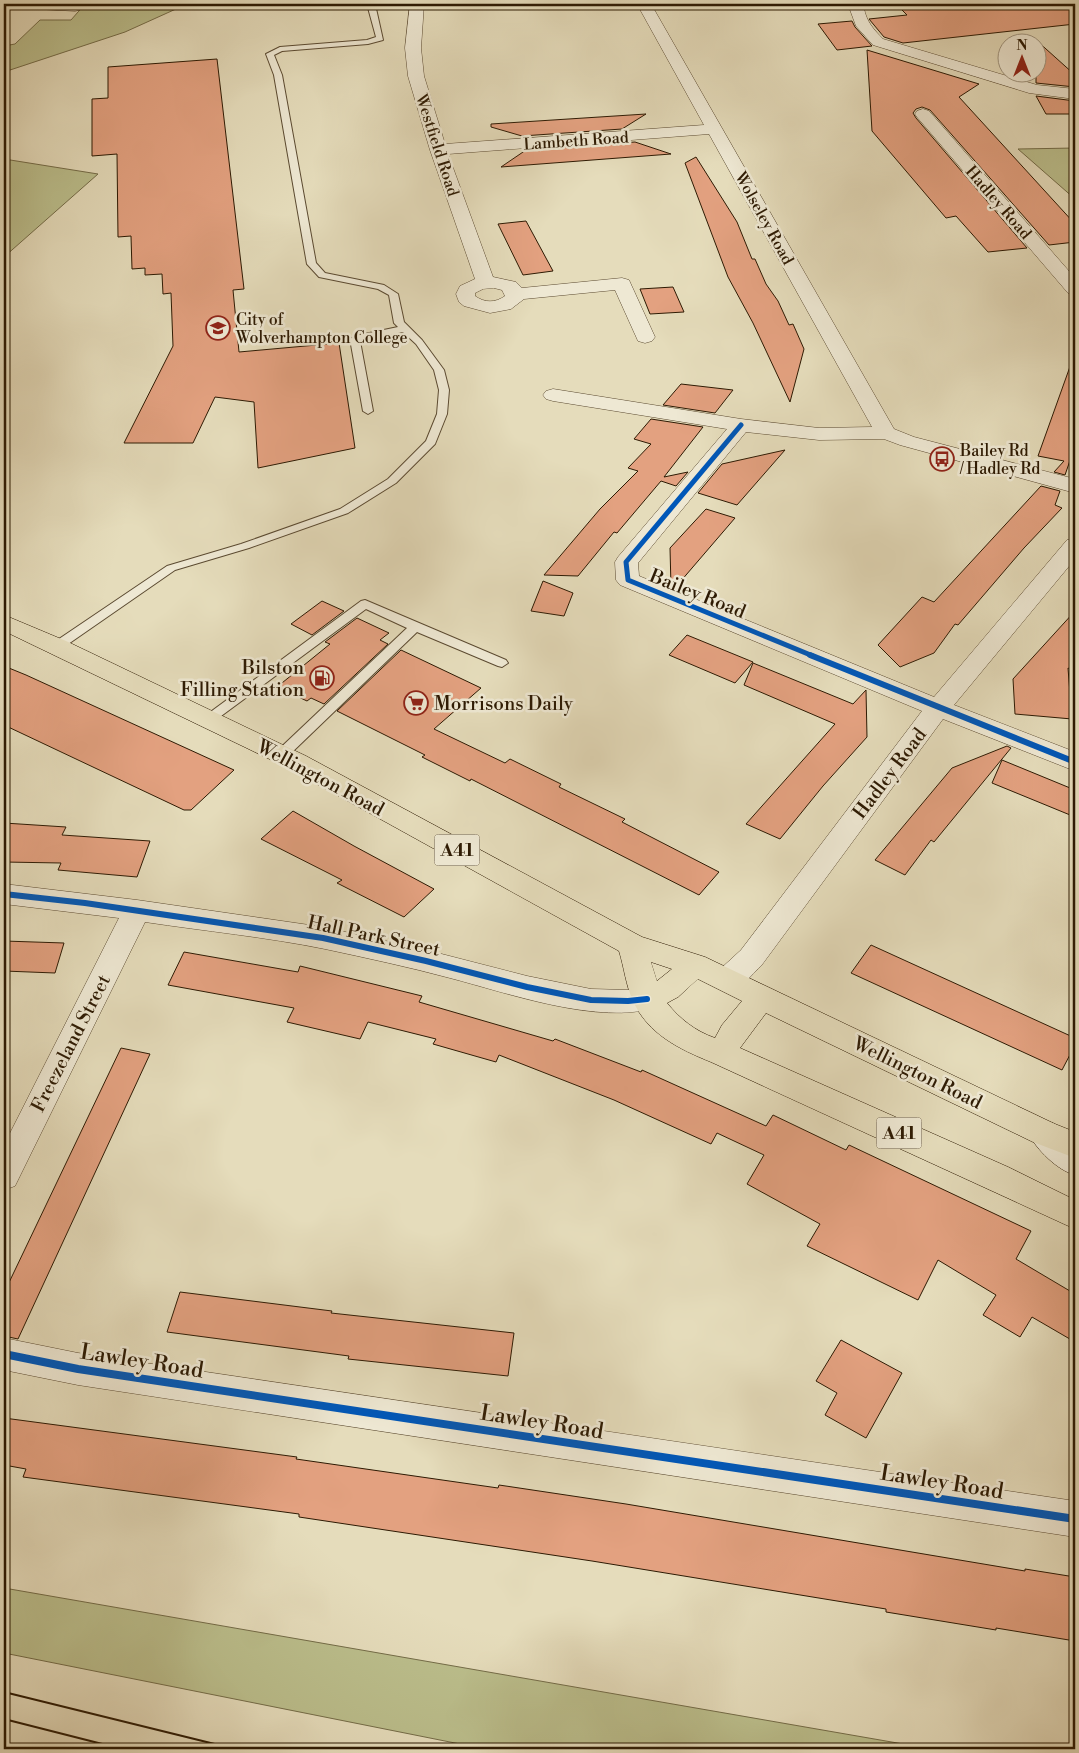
<svg xmlns="http://www.w3.org/2000/svg" width="1079" height="1753" font-family="'Libre Bodoni',serif">
<rect width="100%" height="100%" fill="#e5dcbb"/>
<filter id="stains"><feTurbulence type="fractalNoise" baseFrequency=".004" numOctaves="4"/><feColorMatrix values="0 0 0 0 .2 0 0 0 0 .09 0 0 0 0 .02 0 0 0 .5 -.17"/></filter>
<radialGradient id="worn" r=".72"><stop offset=".6" stop-color="#630" stop-opacity="0"/><stop offset="1" stop-color="#630" stop-opacity=".3"/></radialGradient>
<path fill="#bbbe8c" stroke="#746c48" d="M85,4h102l-62,28 -121,40v-26l11,-2 25,-24h31z
M1075,148v51l-57,-50z
M4,159l94,15 -94,83z
M4,1588l928,161h-447l-481,-96z"/>
<path fill="#e3a180" stroke="#2d1a03" d="M896,4h179v20l-172,19 -19,-6 -15,-18 38,-4z
M852,21l3,6 17,19 -35,4 -19,-26z
M1036,40l39,35v12l-39,-4z
M867,50l112,34 -20,13 116,127v18l-26,3 -119,-135 -8,-3 -6,2 -3,4 3,5 111,130 -39,4 -32,-36 -10,2 -74,-87z
M217,59l27,230 -11,1 6,62 100,-9 16,105 -97,20 -4,-66 -39,-5 -22,46h-69l49,-97 -2,-53 -8,1 -1,-20 -17,1v-7l-13,1 -1,-33 -13,1 -1,-83 -25,2v-57l16,-1v-31z
M1036,96l39,5v13h-29z
M646,114l-24,15 -100,7 -31,-9v-3z
M635,142l36,12 -170,13 25,-17z
M696,157l41,65 15,37h3l11,25 12,17 11,24 4,-1 11,25 -14,53 -37,-79 -25,-46 -43,-114z
M526,221l27,50 -30,4 -25,-51z
M673,287l11,25 -34,2 -10,-25z
M1072,361l3,1v84l-10,29 -11,-3 10,-11 -26,-5z
M681,384l52,6 -18,23 -52,-8z
M651,419l52,8 -39,50 24,-5 -12,14 -15,-5 -44,52 -3,-1 -36,44 -34,-1 56,-66 38,-38 -10,-3 23,-24 -17,-5z
M785,450l-48,55 -39,-12 24,-29z
M1041,486l19,5 -5,14 7,3 -38,40 -66,77 -3,-1 -21,29 -34,14 -22,-22 44,-48 12,5z
M706,509l29,9 -61,71 -3,-2 -1,-39z
M543,581l30,12 -9,23 -33,-5z
M322,601l22,10 -32,24 -21,-11z
M1075,611v60l-7,-3 4,51 -57,-5 -2,-35z
M357,618l32,15 -9,7 8,4 -64,60 -13,-6 -4,3 -30,-14 53,-43 -5,-2z
M687,635l66,27 -18,21 -66,-28z
M401,650l80,38 -47,41 71,34 5,-4 51,25 -2,3 66,32 -3,3 97,50 -20,23 -228,-116 -1,2 -48,-24 3,-2 -88,-44z
M753,663l100,41 13,-14 1,47 -44,49 -43,53 -34,-15 89,-100 -91,-39z
M4,666l22,9 208,95 -43,40h-7l-180,-85z
M1007,746l4,2 -77,94 -3,-2 -26,35 -30,-15 77,-92z
M1002,760l73,30v27l-83,-34z
M293,811l61,35 80,43 -30,28 -67,-34 5,-3 -81,-41z
M4,823l62,4 -4,8 88,6 -13,36 -79,-7 3,-7 -57,-1z
M4,941l60,2 -9,30 -51,-2z
M871,945l204,93v7l-13,25 -211,-97z
M184,952l114,20 2,-6 122,30 -3,6 134,39 2,-2 86,33 1,-2 124,56 7,-11 73,35 3,-5 182,86 -15,28 59,35v48l-43,-25 -12,20 -37,-22 13,-20 -58,-35 -20,40 -111,-54 13,-22 -73,-40 17,-29 -47,-22 -6,11 -97,-44 -115,-45 -3,7 -63,-18 3,-5 -68,-17 -8,17 -73,-17 7,-14 -126,-23z
M121,1048l29,6 -132,285 -14,-3v-43z
M180,1292l152,19 -1,2 183,20 -6,43 -160,-17 1,-3 -182,-24z
M841,1340l61,33 -36,65 -41,-23 12,-22 -21,-12z
M4,1418l293,39 -1,2 202,29 1,-3 127,19 399,67v-2l50,8v64l-79,-13v2l-110,-18v-3l-294,-48 -293,-44v-3l-276,-37 3,-8 -22,-4z"/>
<g fill="none" stroke-linecap="round" stroke-linejoin="round">
<g stroke="#5b4a31" stroke-width="2">
<path id="service" d="M367,4h8l8,36 -15,4 -86,7 -8,4 8,20 34,188 9,10 59,12 14,9 6,28 18,18 22,30 5,20 -2,24 -12,30 -39,39 -48,30 -99,35 -74,22 -114,79h-8l-2,-3 2,-3 114,-77 74,-22 99,-35 48,-30 38,-38 11,-27 2,-24 -5,-20 -18,-26 -13,-12 -43,9 13,70 -5,3 -5,-3 -13,-72 5,-3 43,-9 -4,-4 -5,-28 -11,-6 -59,-12 -12,-13 -33,-189 -8,-21 14,-7 87,-7 9,-3z
M365,600l141,60 2,3 -6,4 -4,-1 -81,-34 -131,126h-10l-1,-3 1,-3 131,-124 -41,-19 -153,113h-8l-2,-3 2,-3 156,-115z"/>
</g>
<g stroke="#5b4a31" stroke-width="1">
<path id="minor" d="M11,4h69l2,3 -2,3 -5,1 -57,-3 -5,-1z
M410,4h14l-3,44 3,28 21,68 259,-19 -67,-121h14l243,425 20,8 161,42v14l-175,-48 -16,-6 -65,1 -73,-8 -108,131 1,13 295,121 133,-157 8,-2v21l-121,146 121,47v19l-132,-52 -182,247c-14,13 -23,29 -44,22l-5,-8 5,-8 24,-22 181,-239 -302,-126 -4,-5 -1,-18 3,-5 109,-128 -174,-28 -7,-2 -3,-4 3,-4 7,-2 188,30 78,9 53,-1 -163,-293 -261,20 45,123 23,5 6,6 100,-10 7,2 26,57 -3,4 -7,2 -7,-2 -23,-51 -91,9 -13,10 -21,4 -26,-7 -5,-4 -3,-8 4,-8 15,-7 -45,-129 -22,-74 -3,-28zM494,288l8,2 3,6c-10,7 -20,7 -30,0v-3l8,-4z
M851,4h16l-3,4c2,13 10,22 19,31l154,46 38,4v10l-46,-6 -156,-48 -17,-19 -7,-19z
M923,109l6,2 146,167v17l-7,-2 -151,-176 -2,-3 2,-3z
M4,884l133,16 186,27 103,23 101,26 64,13 37,1 19,-2 10,3 5,8 -5,8c-57,19 -149,-14 -207,-29 -41,-11 -83,-20 -125,-29 -59,-12 -120,-18 -180,-27l-130,264 -11,4v-45l115,-227 -115,-14z
M4,1338l74,15 997,148v36l-997,-152 -74,-15z"/>
</g>
<g stroke="#2d1a03" stroke-width="1">
<path id="secondary" d="M1044,1120l11,4 20,18v33c-18,-5 -38,-25 -47,-42l5,-9z"/>
</g>
<g stroke="#2d1a03" stroke-width="1">
<path id="trunk" d="M4,615l62,26 240,115 336,181 63,20 350,167 20,8v26l-42,-16 -267,-129 -26,35 268,119 67,33v29l-364,-167c-32,-13 -63,-28 -78,-61 -7,-15 -9,-34 -14,-50l-331,-183 -284,-137zM651,962l21,7 -15,12zM698,979l44,22 -20,24 -7,13c-20,-7 -35,-19 -48,-35l11,-6z"/>
</g>
<use href="#service" fill="#eee8d3" fill-rule="evenodd"/>
<use href="#minor" fill="#eee8d3" fill-rule="evenodd"/>
<use href="#secondary" fill="#eee8d3" fill-rule="evenodd"/>
<use href="#trunk" fill="#e5dcbb" fill-rule="evenodd"/>
<path stroke="#2d1a03" stroke-width="2" d="M4,1692l231,57
M4,1719l118,30"/>
<g stroke="#eee8d3" stroke-width="8">
<path id="cycleway-far2" d="M741,425l-115,137 2,18 185,76"/>
</g>
<g stroke="#eee8d3" stroke-width="9">
<path id="cycleway-far1" d="M810,655l265,107
M4,894l81,9 238,35 103,23 101,26 64,13 37,1 19,-2"/>
</g>
<g stroke="#eee8d3" stroke-width="11">
<path id="cycleway" d="M4,1354l74,15 997,150"/>
</g>
<use href="#cycleway-far2" stroke="#0057b8" stroke-width="5"/>
<use href="#cycleway-far1" stroke="#0057b8" stroke-width="6"/>
<use href="#cycleway" stroke="#0057b8" stroke-width="8"/>
</g>
<defs>
<g id="university-ring" transform="scale(1.25)"><circle r="9.5" fill="#eee8d3" stroke="#8f2418" stroke-width="1.5"/><path d="M0-5L7-2L0 1L-7-2ZM-4 1L0 2.5L4 1V4Q0 6-4 4Z" fill="#8f2418"/></g>
<g id="bus-ring" transform="scale(1.25)"><circle r="9.5" fill="#eee8d3" stroke="#8f2418" stroke-width="1.5"/><path d="M-5-6H5V4H4V6H2V4H-2V6H-4V4H-5ZM-3.5-4V0h7V-4ZM-3.5 1.2v1.5H-2V1.2ZM2 1.2v1.5H3.5V1.2Z" fill="#8f2418"/></g>
<g id="fuel-ring" transform="scale(1.25)"><circle r="9.5" fill="#eee8d3" stroke="#8f2418" stroke-width="1.5"/><path d="M-5.5-6h7V0h2V4h1.3V-2.5L3-4.5l.8-.8L6-3V5H2.5V1h-1V6h-7ZM-4.2-4.7v3.2H.2V-4.7Z" fill="#8f2418"/></g>
<g id="supermarket-ring" transform="scale(1.25)"><circle r="9.5" fill="#eee8d3" stroke="#8f2418" stroke-width="1.5"/><path d="M-6-5.5h2.5l.6 2H6L4.5 2H-2.5L-4.4-4H-6ZM-1.5 3.2a1.3 1.3 0 1 0 .1 0ZM3 3.2a1.3 1.3 0 1 0 .1 0Z" fill="#8f2418"/></g>
</defs>
<g fill-rule="evenodd">
<use href="#university-ring" x="218" y="328"/>
<use href="#bus-ring" x="942" y="459"/>
<use href="#fuel-ring" x="322" y="678"/>
<use href="#supermarket-ring" x="416" y="703"/>
</g>
<g text-anchor="middle" stroke-width="5" stroke-linejoin="round" paint-order="stroke">
<g font-size="16" fill="#2d1a03" stroke="#eee8d3">
<text transform="translate(576 140) rotate(-4)" y="6">Lambeth Road</text>
<text transform="translate(438 145) rotate(72)" y="6">Westfield Road</text>
<text transform="translate(999 202) rotate(49)" y="6">Hadley Road</text>
<text transform="translate(765 218) rotate(61)" y="6">Wolseley Road</text>
</g>
<g font-size="16" fill="#2d1a03" stroke="#eee8d3" text-anchor="start">
<text x="236" y="325">City of<tspan x="236" dy="18">Wolverhampton College</tspan></text>
<text x="960" y="456">Bailey Rd<tspan x="960" dy="18">/ Hadley Rd</tspan></text>
</g>
<g fill="#eee8d3" stroke="#675841" stroke-width="1">
<rect x="434.5" y="834.5" width="45" height="31" rx="4"/>
<rect x="876.5" y="1117.5" width="45" height="31" rx="4"/>
</g>
<g font-size="18" font-weight="bold" fill="#2d1a03">
<text x="457" y="856">A41</text>
<text x="899" y="1139">A41</text>
</g>
<g font-size="19" fill="#2d1a03" stroke="#eee8d3">
<text transform="translate(698 593) rotate(22)" y="7">Bailey Road</text>
<text transform="translate(889 773) rotate(-53)" y="7">Hadley Road</text>
<text transform="translate(321 777) rotate(28)" y="7">Wellington Road</text>
<text transform="translate(374 935) rotate(12)" y="7">Hall Park Street</text>
<text transform="translate(70 1043) rotate(-63)" y="7">Freezeland Street</text>
<text transform="translate(918 1072) rotate(26)" y="7">Wellington Road</text>
</g>
<g font-size="19" fill="#2d1a03" stroke="#eee8d3" text-anchor="end">
<text x="304" y="674">Bilston<tspan x="304" dy="22">Filling Station</tspan></text>
<text x="434" y="710" text-anchor="start">Morrisons Daily</text>
</g>
<g font-size="22" fill="#2d1a03" stroke="#eee8d3">
<text transform="translate(142 1360) rotate(9)" y="8">Lawley Road</text>
<text transform="translate(542 1421) rotate(9)" y="8">Lawley Road</text>
<text transform="translate(942 1481) rotate(9)" y="8">Lawley Road</text>
</g>
</g>
<rect width="1079" height="1753" fill="none" stroke="#e5dcbb" stroke-width="20"/>
<rect x="5" y="5" width="1069" height="1743" fill="none" stroke="#2d1a03" stroke-width="2.5"/>
<rect x="10" y="10" width="1059" height="1733" fill="none" stroke="#2d1a03"/>
<g transform="translate(1022 58)"><circle r="24" fill="#eee8d3" stroke="#a19680"/>
<path d="M0-4L9 19L0 12L-9 19Z" fill="#8f2418"/>
<text y="-8" font-size="14" font-weight="bold" text-anchor="middle" fill="#2d1a03">N</text>
</g>
<rect width="100%" height="100%" filter="url(#stains)"/>
<rect width="100%" height="100%" fill="url(#worn)"/>
</svg>
